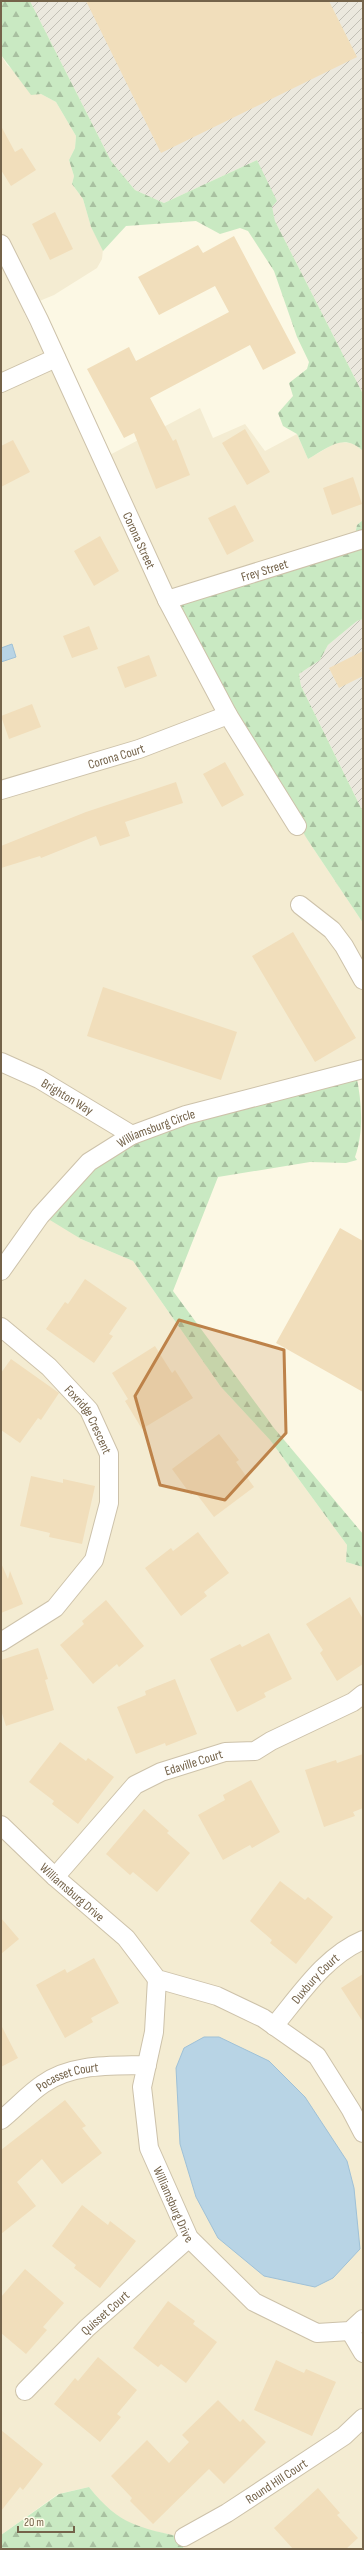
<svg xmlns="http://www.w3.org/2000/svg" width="364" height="2550" font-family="'Sofia Sans Condensed',sans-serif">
<defs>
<pattern id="industrial-furrows" width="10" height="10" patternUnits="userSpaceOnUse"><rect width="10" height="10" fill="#ebe8de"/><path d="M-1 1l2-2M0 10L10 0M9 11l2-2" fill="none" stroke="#c3c0b6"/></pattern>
<pattern id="forest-firs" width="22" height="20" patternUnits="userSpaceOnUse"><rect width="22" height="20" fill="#c9e9c2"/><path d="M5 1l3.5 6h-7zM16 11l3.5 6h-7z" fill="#a8c0a0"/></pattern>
</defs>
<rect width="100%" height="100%" fill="#fcf8e4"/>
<path fill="#f4ecd2" d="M1,55l6,10 34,29 15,8 20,34 -1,12 -6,12 5,16 -2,8 11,15 8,28 12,22 -1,10 -5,9 -43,27 -29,12 -1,6 74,148 102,-53 13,30 32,-14 20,27 32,-17 11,25 29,-17 17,1 9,8v69l-6,5 -3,14 -184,63 137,237 56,84v150l-282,166 52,22 88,126 49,53 77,105 -1,17 17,5v982h-180l2,-11 -49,-11 -30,-18 -17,-22 -31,7 -57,41z"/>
<path fill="url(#industrial-furrows)" d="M30,1h333v393l-88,-173 -18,-61 -93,43 -29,-13 -24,-29z
M363,619v193l-62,-126 -2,-12 21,-14 8,-15 29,-24z"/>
<path fill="url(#forest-firs)" d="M1,1h29l81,160 24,29 29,13 93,-43 20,41 -5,6 3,14 88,173v57c-20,-19 -35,-3 -55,8l-11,-25 -14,-8 -5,-13 15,-17 -4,-13 18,-14 2,-7 -12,-25 -23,-66 -26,-40 -8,-3 -20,6 -24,-13 -70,5 -23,25 -12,-24 -8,-28 -11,-15 2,-8 -5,-16 6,-12 1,-12 -20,-34 -15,-8 -10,1 -30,-40z
M363,520v99l-6,2 -29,24 -8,15 -21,14 2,12 62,126v111l-56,-84 -137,-237 184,-63 3,-14z
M356,1074c6,28 8,58 -1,83l2,3 -11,3 -36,-1 -92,15 -45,114 101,137 89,106v33l-17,-5 1,-17 -77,-105 -49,-53 -88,-126 -52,-22 -36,-22 76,-74z
M89,2487c31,39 50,40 96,51l-2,11h-182v-14l58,-41z"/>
<path fill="#b8d4e5" stroke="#9fc1d7" d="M12,644l4,13 -15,5v-14z
M204,2037h15l50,24 36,36 42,64 7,27 6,61 -27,29 -18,9 -51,-11 -46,-38 -22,-41 -16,-53 -4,-76 8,-20z"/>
<path fill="#f1debb" d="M86,1h243l28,56 -196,96z
M1,126l14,26 7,-4 14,22 -25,16 -10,-16z
M55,212l18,37 -23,11 -18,-36z
M234,236l62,117 -33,17 -13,-25 -100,53 23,43 3,-2 14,36 -34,14 -22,-56 -10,5 -37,-69 42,-22 7,14 93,-49 -14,-26 -56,29 -21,-38 60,-32 5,8z
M245,429l25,43 -23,13 -25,-42z
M13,440l17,32 -29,15v-41z
M353,477l9,27 -30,11 -9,-27z
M235,505l19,36 -27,14 -19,-37z
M100,536l19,35 -25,15 -20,-35z
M89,626l9,23 -26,9 -9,-22z
M363,651v25l-24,12 -10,-20z
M149,655l8,21 -32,12 -8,-21z
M32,704l9,23 -32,12 -8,-23z
M225,762l19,33 -22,12 -19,-33z
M176,782l7,21 -58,19 5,14 -30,10 -4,-10 -55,22 -1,-2 -39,12v-22l85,-34z
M293,932l63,106 -41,24 -63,-106z
M103,987l134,45 -16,48 -134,-44z
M340,1228l23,13v151l-87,-49z
M85,1279l42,29 -18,26 4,2 -19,27 -48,-34 19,-27 3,2z
M155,1346l17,27 3,-3 18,28 -51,31 -17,-28 3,-2 -16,-26z
M11,1359l48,34 -18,27 -3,-2 -18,25 -19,-13v-57z
M219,1434l20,26 -3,2 18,25 -40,30 -19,-25 -4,3 -19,-26z
M31,1476l32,7v-4l32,7 -13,58 -33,-7 1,-4 -30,-7z
M198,1532l31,41 -25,19 3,4 -26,20 -36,-48 26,-20 2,3z
M1,1563l7,16 2,-8 13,33 -22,9z
M350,1597l13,22v45l-26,17 -17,-28 3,-3 -17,-26z
M106,1600l38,46 -25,21 -2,-3 -24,20 -33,-39 24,-21 -2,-3z
M269,1633l23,46 -28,14 2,4 -29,15 -27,-53 30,-15 2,3z
M38,1648l10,31 -3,1 9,30 -48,16 -5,-16v-50z
M175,1679l22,55 -31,12 -1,-3 -29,11 -19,-47 29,-12 -1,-4z
M60,1742l26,19 2,-3 26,19 -36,47 -26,-20 2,-3 -25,-19z
M363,1754v54l-10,4 2,4 -31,11 -19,-57 31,-10 1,3z
M251,1780l29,52 -28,16 -2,-3 -27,15 -25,-45 27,-15 -2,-5z
M144,1809l25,22 -2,2 23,20 -33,39 -24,-20 -3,3 -24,-21z
M280,1881l25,19 3,-3 25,20 -37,47 -26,-21 2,-3 -22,-19z
M1,1918l18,21 -18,15z
M94,1958l25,45 -28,15 2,4 -28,16 -29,-53 29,-16 2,4z
M363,1974v48l-22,-34z
M1,2025l17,33 -17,9z
M65,2100l21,26 -4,2 20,25 -40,31 -20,-25 -25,23 19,24 -35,28v-84z
M82,2205l26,20 2,-4 26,20 -36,47 -26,-20 2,-3 -24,-19z
M25,2269l39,34 -21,24 4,3 -21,24 -25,-21v-36z
M168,2301l27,20 -2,3 24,18 -31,41 -25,-19 -3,3 -25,-19z
M98,2357l39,33 -20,24 4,3 -21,25 -46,-38 21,-26 3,3z
M276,2360l28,13 2,-4 30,13 -24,54 -58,-26z
M218,2400l22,22 3,-3 23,23 -42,42 -15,-15 -56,55 -23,-23 2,-3 -21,-22 36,-36 22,23 20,-21 -7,-7z
M1,2430l42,34 -20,26 -3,-3 -19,24z
M318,2488l22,25 -3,2 21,23 -12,11h-53l-19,-21z"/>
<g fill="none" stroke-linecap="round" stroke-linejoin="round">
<g stroke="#cdc2aa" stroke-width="20">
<g id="minor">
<path id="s1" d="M1,244l38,76 128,280 61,115 69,111"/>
<path d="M1,383l55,-25"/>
<path id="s2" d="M167,600l196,-61"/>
<path id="s3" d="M1,790l138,-41 89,-34"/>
<path d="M300,905l32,25 12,16 19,34"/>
<path id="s4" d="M1,1062l38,17 93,56"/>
<path id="s5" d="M1,1271l39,-55 49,-54 43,-27 54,-20 177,-46"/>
<path id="s6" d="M1,1327l48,40 40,43 20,44v49l-15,57 -39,48 -54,34"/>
<path id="s7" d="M1,1825l54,52 71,61 31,41 60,17 46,22 54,38 34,54 12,23"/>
<path id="s8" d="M55,1877l80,-92 26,-13 64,-20 30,-1 16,-10 82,-39 10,-8"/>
<path id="s9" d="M157,1979l-3,53 -12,55 7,61 40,90 65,64 63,31 33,-2 13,-12"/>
<path id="s10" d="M274,2026c26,-31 51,-70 89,-86"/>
<path id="s11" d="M1,2120c14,-11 27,-26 42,-36 29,-21 69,-18 104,-19"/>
<path d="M350,2331l13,22"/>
<path id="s12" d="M25,2391l62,-63 102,-90"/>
<path id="s13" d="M184,2537l43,-24 117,-77 19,-18"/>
</g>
</g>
<use href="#minor" stroke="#fff" stroke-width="18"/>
</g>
<path fill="#bd8249" fill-opacity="0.2" stroke="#bd8249" stroke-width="3" stroke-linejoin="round" d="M179,1320l105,30 2,83 -61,67 -65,-15 -25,-89z"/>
<g text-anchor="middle" stroke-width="3" stroke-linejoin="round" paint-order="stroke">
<g font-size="13" fill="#74634a" stroke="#fffcea">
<text dy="5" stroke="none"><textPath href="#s1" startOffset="327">Corona Street</textPath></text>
<text dy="5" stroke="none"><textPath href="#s2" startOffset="102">Frey Street</textPath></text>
<text dy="5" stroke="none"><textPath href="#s3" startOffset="120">Corona Court</textPath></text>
<text dy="5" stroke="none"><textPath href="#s4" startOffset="75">Brighton Way</textPath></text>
<text dy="5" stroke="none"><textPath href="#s5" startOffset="216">Williamsburg Circle</textPath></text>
<text dy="5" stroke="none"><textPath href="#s6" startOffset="129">Foxridge Crescent</textPath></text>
<text dy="5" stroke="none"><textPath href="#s8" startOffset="185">Edaville Court</textPath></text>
<text dy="5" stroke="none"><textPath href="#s7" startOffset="98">Williamsburg Drive</textPath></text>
<text dy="5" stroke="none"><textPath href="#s10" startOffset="63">Duxbury Court</textPath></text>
<text dy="5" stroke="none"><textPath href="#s11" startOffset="81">Pocasset Court</textPath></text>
<text dy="5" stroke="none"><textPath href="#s9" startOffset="232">Williamsburg Drive</textPath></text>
<text dy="5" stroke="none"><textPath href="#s12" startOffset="112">Quisset Court</textPath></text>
<text dy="5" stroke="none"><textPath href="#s13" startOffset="108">Round Hill Court</textPath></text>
</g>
</g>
<rect width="364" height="2550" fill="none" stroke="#74634a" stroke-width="4"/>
<path d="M18 2526v6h56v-6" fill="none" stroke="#74634a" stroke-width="2"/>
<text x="24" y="2526" font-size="12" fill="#74634a" stroke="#fffcea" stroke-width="3" paint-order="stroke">20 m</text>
</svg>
